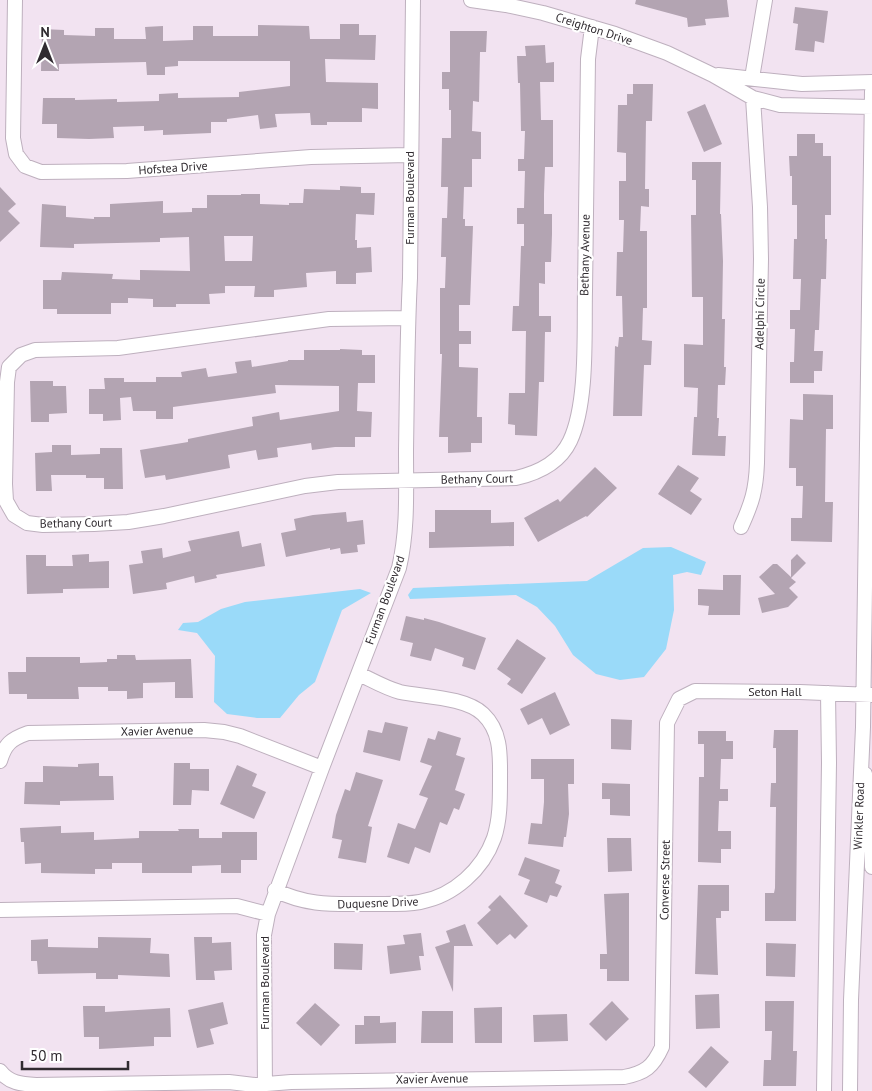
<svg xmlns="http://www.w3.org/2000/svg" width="872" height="1091" font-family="'PT Sans',sans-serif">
<rect width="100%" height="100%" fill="#f2e3f1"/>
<path fill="#9adaf9" d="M671,547l35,15 -5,13 -14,-3 -14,3 1,35 -8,39 -22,28 -24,3 -24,-6 -23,-19 -18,-29 -18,-19 -21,-12 -106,4 -2,-4 5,-7 174,-7 56,-33z
M360,589l11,4 -29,17 -27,72 -16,13 -19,23h-23l-30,-4 -13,-12 1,-46 -18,-23 -19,-3 5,-7 15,-1 23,-13 24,-7z"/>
<path fill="#b3a4b2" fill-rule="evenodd" d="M636,0h91l2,17 -24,2 1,6 -18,2 -1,-9 -52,-14z
M795,7l33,4 -4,32 -9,-2 -1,11 -19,-2 3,-26 -5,-1z
M340,24h19v11h17l-1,25 -50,-1 1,23 52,1v26l-16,-1v14h-35v3h-16l-1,-12 -35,1 2,13 -17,2 -2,-14 -31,4v3h-16v11l-48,2v-5l-19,1v-5l-31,1 1,11 -25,1 -32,-1v-14h-15l1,-26h32v2l42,-1v3l42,-1v-7l19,-1v5l61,-1v-5l51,-6v-25h-112v5l-13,1v8h-18l-1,-13 -87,2v7h-18l1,-42 22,1v5l31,1v-8h19v11h32l-1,-12 18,-1v15l30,-1v-14h20v10h45v-11l51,1 1,13h30z
M450,31h37l-1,21h-6l-1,50 -6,-1 -1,30 9,1v27h-9v28h-8l-1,32h2v7h8l-3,79h-11v26h12v13h-12v23l19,1 -1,49h5v26h-11v9l-23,1v-16h-9l3,-83h-2v-66h5l1,-31h-5l1,-39h5l1,-31h-7l1,-49h9v-28h-2v-21h-7v-17h8z
M545,45l1,18 8,-1v20h-14l1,38h12v47h-8l-1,27v20h8v20l-1,28h-6v22l-6,-1v33h12v16h-6l-1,50h-5l-2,54 -22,-1v-10l-7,-1 1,-31h16l1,-62h-14l1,-25h6l2,-60h3v-22h-7v-16h7l1,-37h-7v-12h6l1,-28h-4l-1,-48h-2l-1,-27h9l-1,-10z
M633,84h20l-1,37h-6l-1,68h4v18l-8,-1 -1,25h7v77h-4l-1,32 10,1 -1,24h-7l-2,51h-29l2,-70 3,1 1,-10h4l-1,-41h-6l1,-44h6l1,-32h-5v-39h7v-28l-9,-1 1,-47h9v-11h6z
M705,104l17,40 -18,8 -17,-40z
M797,134h18v9h8v13h8v59h-6v24h2l-1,40h-5l-2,51h-4l-1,21h9l-1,20h-8v12h-24v-21h4l1,-33h-5v-19h10l1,-31h-8l1,-40h3v-34h-5v-29h-2l-1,-20h8z
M692,162h29l-1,52h1l2,47 -1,58h3l-1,48h2l-1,18h-7l-1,33h2l-1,18h8l-1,20 -33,-1 2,-38h3l1,-29 -14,-1v-43l19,1v-48h-11l-1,-82h5v-35h-4z
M340,186l21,1v6h14l-1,22 -18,-1 -1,26h2v8l14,-1 1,25 -16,1v11h-20v-13l-30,2 1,14 -33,3v7h-20l1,-11h-30v7l-16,1 1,10h-34v3h-23v-8l-25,-1v5h-17v11h-54v-5h-14v-29h18l1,-8 51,2 -1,5 28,1v-10l50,1 -1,-34 -29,1v4l-86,2v4l-34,-1 2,-43 24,2v11l28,2v-2h16v-13l53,-3v12l29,-1v-4h15v-13h34v-1h19v10l29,1v-2h14l1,-14 36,1zM224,236h29l-1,25h-27z
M0,187l16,17 -8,7 12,12 -20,19z
M340,349l22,1v5h13v28h-17l-1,28 15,1 -1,25h-16v10h-20l-23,3 -1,-7 -34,5 1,9 -20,3 -2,-10 -28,5 2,13 -64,12 -1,-5 -20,3 -5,-28 48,-8v-3l65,-13 -1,-9 27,-5 1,8 59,-9v-25l-64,-1 1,8 -103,14v12h-17v-8h-23l-2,-14 -11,1 1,22 -18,1v-7h-14v-25h16l-1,-11h20v4h32v-5h26l-1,-5 25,-4 2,9 29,-4 -2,-11 16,-2 1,7 36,-6v-1h16v-10h36z
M30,381h23v5h13l1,27 -18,1v8h-18z
M803,394l30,1v34h-7l-1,73h8l-1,40 -41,-1v-23h11l1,-32h-7v-18h-7l1,-49 13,1z
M52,445h19v10l29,-1v-6h22l1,41h-19v-11h-18v-3h-35l1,16h-16l-1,-38 17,-1z
M678,465l21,13 -9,13 12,8 -11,16 -33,-21z
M595,467l22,21 -30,29 -1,-1 -48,26 -14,-24 34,-19 2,3z
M435,510h56v13l23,-1v24l-85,2v-16h6z
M346,512l1,10 16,-2 2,24 -8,1 1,7 -17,2 -1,-6 -10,2v-2l-44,9 -5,-24 15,-3 -2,-11 19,-4z
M239,531l3,16 19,-4 4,23 -49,9 1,3 -22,5 -1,-7 -28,7 1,6 -34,5 -4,-29 14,-2 -2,-12 21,-3 1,10 28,-7 -3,-10z
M89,554v8l20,-1v27l-46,1v4l-36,1 -1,-39h20v11h27l-1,-11z
M797,554l9,9 -15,15 5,4 -7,6 9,9 -10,10 -26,6 -4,-15 17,-4 -16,-17 14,-13h4l14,13v-17z
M723,575h18l-1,40h-32l1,-9 -11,-1v-16l25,1z
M406,616l18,4v-2l15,4 47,16 -11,32 -13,-4 2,-8 -29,-10 -4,13 -21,-5 3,-13 -13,-3z
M517,639l29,19 -24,36 -15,-10 4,-5 -14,-10z
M117,655h18l1,5 55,-1 2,39h-18v-16l-32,1v15l-16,1v-8h-19v-4h-30l1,12h-52v-5h-18l-1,-22h18v-15h54v6l27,-1v-3h10z
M555,692l15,33 -20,10 -8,-17 -14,7 -8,-16z
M611,719l21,1 -1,30 -20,-1z
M385,722l23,5 -8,34 -37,-9 5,-22 14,3z
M774,730h24l-2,191h-31v-28h9l1,-5 1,-81h-6l1,-24h5v-35h-3z
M438,731l23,7 -5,17 9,3 -10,32 10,4 -6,16 -5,-2 -7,17 -7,-3 -10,31 -15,-6 -6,17 -22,-7 11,-34 17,6 13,-31 -9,-3 13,-29 -12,-4 8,-24 7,2z
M698,731h28v10h7v18h-12l-1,30h8v12h-9l-1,30h13v18h-10v14l-23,-1 1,-85h5v-33h-6z
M531,759h43v25h-6l1,30 -3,23h-2l-1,10 -35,-3 3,-21 11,1 2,-22v-23h-13z
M99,763v13h14l1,24 -54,1v4l-36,-1 1,-22h18v-16l35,1v-3z
M174,763h16v6h19v22l-17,-1 -1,15h-18z
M237,765l20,9 -5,12 14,6 -12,27 -34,-15z
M356,772l27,8 -15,46 4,1 -6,36 -28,-5 4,-18 -10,-2 4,-23 9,-26 5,2z
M602,783l28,1v32l-20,-1v-16h-8z
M61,826v7l33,-1v8l45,-2v-7h40l-1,-2h21v9h23v-6h35v28h-16v13h-20v-8l-29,1v7h-50v-10h-30v6h-17v5l-54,-1v-10l-16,1 -1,-22h-3l-1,-14z
M607,838h24l1,33 -24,1z
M525,857l35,13 -5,13 7,3 -5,11 -7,-2 -3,8 -23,-9 6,-14 -12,-5z
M698,885h31v26h-8v7h-5l2,57 -23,-1z
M629,893v88h-22v-12h-7v-15h7l-3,-60z
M500,895l28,31 -13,13 -5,-5 -13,11 -20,-22 14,-13 -3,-3z
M465,924l8,22h-19l-1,46 -18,-45 15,-5 -4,-11z
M421,933l3,23h-5l2,14 -31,4 -3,-28 18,-2 -2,-9z
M98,937l53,1 -1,15 19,1 1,23 -52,-2v4h-22v-6l-58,1 -1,-13h-6v-21l17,-1v8l50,1z
M194,937h18v6l19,-1 1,28 -18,1 1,9h-19z
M334,943l29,1 -1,26 -28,-1z
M766,943l30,1 -1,33 -29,-1z
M719,994l1,34 -24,1 -1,-34z
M612,1001l17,18 -23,22 -17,-17z
M765,1001h29l-1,50h4l-1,35h-33l1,-26h7l1,-29h-7z
M223,1002l5,22 -18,5 4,15 -17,4 -9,-38z
M315,1003l25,22 -19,21 -25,-23z
M83,1006h22v6l65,-4 1,29h-17v9l-55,3v-12h-15z
M502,1007v36h-27l-1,-35z
M422,1011h31v32h-32z
M567,1014l1,27 -34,1 -1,-27z
M364,1016h16v7l16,-1v21l-41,1v-19h9z
M711,1046l18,16 -23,26 -18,-16z"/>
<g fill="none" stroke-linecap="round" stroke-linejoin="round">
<g stroke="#beb0be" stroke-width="16">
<path id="minor" d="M15,0l-2,138 3,16 9,12 16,6 86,-1 184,-14 99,-2
M471,0l35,5 37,8 72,21 52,19 46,22 40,23 27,7 92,2
M718,75l84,9 70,-2
M752,78l13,-78
M408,318l-79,1 -211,29 -83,2 -14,5 -12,12 -2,15 -2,102 1,17 8,14 13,8 16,2 51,-1 34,-2 36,-6 141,-30 33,-4 178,-4c22,-5 44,-16 54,-37 18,-38 14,-108 15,-150 1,-77 2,-155 3,-232l4,-32
M741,527c11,-24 15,-37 16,-64l4,-204 -1,-52 -7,-109
M0,761c5,-17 11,-22 28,-28l176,-3 20,2 16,4 82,32
M865,774l5,21 2,72
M275,890c32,16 58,14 92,14 18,0 36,1 53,-2 34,-6 63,-33 74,-64 6,-18 6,-38 6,-57 0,-24 2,-49 -17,-67 -18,-17 -59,-17 -83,-22 -15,-4 -28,-12 -41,-18
M0,910l237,-4 31,8
M0,1071c9,12 21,13 36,14l193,-3 25,3 37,-3 333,-5c21,-4 29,-10 38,-30l5,-324 12,-24 16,-8 105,1 72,3
M265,1091l-1,-156 4,-21 54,-146 77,-200c9,-38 7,-78 7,-118 1,-57 1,-114 4,-172l3,-278
M824,1091l5,-328 -1,-70
M850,1091l1,-91 12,-273 9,-636"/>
</g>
<use href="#minor" stroke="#fff" stroke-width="14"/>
</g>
<g text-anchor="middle" stroke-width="4.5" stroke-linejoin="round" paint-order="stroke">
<g font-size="12" fill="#302b30" stroke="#fff">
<text transform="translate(594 29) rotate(18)" y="4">Creighton Drive</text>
<text transform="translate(173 168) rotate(-4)" y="4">Hofstea Drive</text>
<text transform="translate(410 198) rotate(-90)" y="4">Furman Boulevard</text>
<text transform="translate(585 255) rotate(-89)" y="4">Bethany Avenue</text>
<text transform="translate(760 314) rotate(-89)" y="4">Adelphi Circle</text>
<text transform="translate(477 479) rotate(-1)" y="4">Bethany Court</text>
<text transform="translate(76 523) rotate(-1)" y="4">Bethany Court</text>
<text transform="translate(385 600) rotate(-70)" y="4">Furman Boulevard</text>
<text x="775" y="696">Seton Hall</text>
<text transform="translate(157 731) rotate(-1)" y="4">Xavier Avenue</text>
<text transform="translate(859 816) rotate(-88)" y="4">Winkler Road</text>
<text transform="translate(665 880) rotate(-89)" y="4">Converse Street</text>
<text transform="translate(378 903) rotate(-2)" y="4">Duquesne Drive</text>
<text transform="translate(265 983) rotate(-90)" y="4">Furman Boulevard</text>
<text transform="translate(432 1079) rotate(-1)" y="4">Xavier Avenue</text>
</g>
</g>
<g transform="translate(45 45)" stroke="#ffffff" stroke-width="4" paint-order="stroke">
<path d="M0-4L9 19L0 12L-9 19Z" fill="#302b30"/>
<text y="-8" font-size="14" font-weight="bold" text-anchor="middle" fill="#302b30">N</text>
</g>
<path d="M22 1061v8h106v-8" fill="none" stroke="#302b30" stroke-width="2.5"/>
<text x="30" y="1061" font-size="15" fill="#302b30" stroke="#ffffff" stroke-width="4" paint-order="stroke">50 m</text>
</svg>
